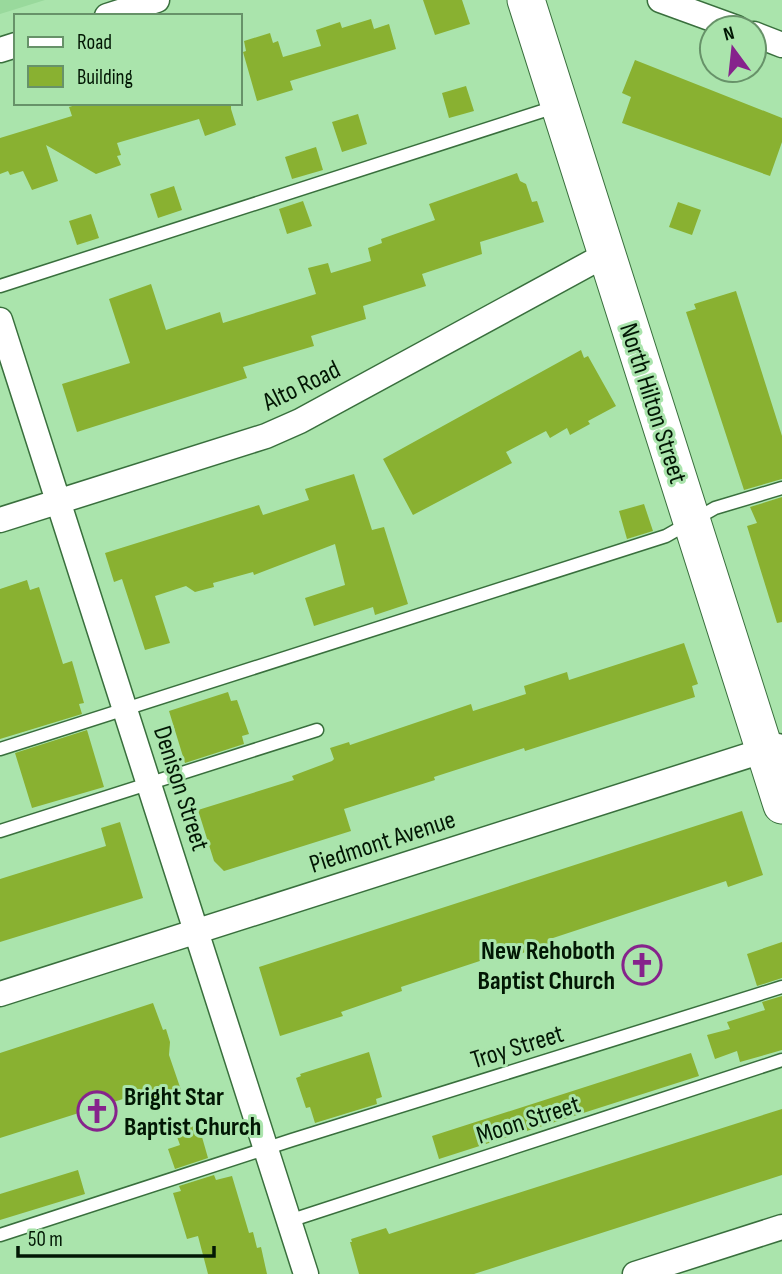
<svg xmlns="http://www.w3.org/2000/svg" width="782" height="1274" font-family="'Sofia Sans Condensed',sans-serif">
<rect width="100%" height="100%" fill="#aae4ac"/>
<path fill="#99d99c" d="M0,0h45l-45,14z"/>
<path fill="#89b131" d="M423,0h39l8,24 -35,11z
M371,19l3,10 15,-5 7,25 -106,32 3,9 -36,11 -14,-49 3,-1 -2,-10 26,-8 3,10 5,-2 5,16 38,-11 -5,-16 24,-8 2,6z
M635,60l147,58v24l-12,34 -148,-53 9,-26 -9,-4z
M466,86l8,25 -25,7 -7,-25z
M82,103h149v6l5,16 -31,11 -6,-17 -82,24 4,12 -4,1 4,9 -25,9 -50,-29 12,36 -26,9 -9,-19 -13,4 -2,-4 -8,3v-36l72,-22 -3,-9z
M358,114l9,30 -25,8 -10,-30z
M316,147l7,23 -31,9 -7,-22z
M517,173l3,8 6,3 6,18 5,-1 7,21 -64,20 2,12 -60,20 4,12 -63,20 3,13 -55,17 3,10 -71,21 4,11 -170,54 -15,-48 68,-21 -21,-64 42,-15 15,46 54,-18 3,11 93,-29 -8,-26 20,-5 3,10 40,-12 -3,-13 14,-5 -1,-4 54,-19 -6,-16z
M174,186l8,24 -24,8 -8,-24z
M303,201l9,25 -25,8 -8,-25z
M678,202l23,8 -9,25 -23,-8z
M91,214l8,24 -22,7 -8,-24z
M736,291l46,145v43l-38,11 -58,-178 10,-3 -2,-5z
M581,350l3,8 4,-2 28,50 -28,15 2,3 -20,11 -3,-7 -17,10 -4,-7 -40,21 6,11 -99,52 -30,-56z
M354,474l18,56 12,-3 24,77 -33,11 -2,-8 -59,19 -9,-28 40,-13 -10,-41 -81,31 -1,-3 -40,11 1,4 -19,5 -9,-6 -31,10 15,47 -25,7 -23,-71 -8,3 -9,-29 154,-48 4,10 46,-15 -4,-11z
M782,497v125l-5,1 -30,-97 10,-3 -7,-16z
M644,504l9,27 -26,8 -8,-28z
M27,580l3,10 9,-3 24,77 9,-3 12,42 -5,1 3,10 -82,25v-150z
M684,643l14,41 -6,2 3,11 -170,54 -1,-3 -90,29 1,3 -91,29 7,22 -127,40 -10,-10 -16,-51 96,-30 -2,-4 40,-15 2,-2 -4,-11 19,-6 1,3 121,-41 2,7 53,-17 -2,-8 43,-14 2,8z
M228,692l3,9 6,-1 12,34 -7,2 2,8 -59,19 -16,-52z
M87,730l17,57 -72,21 -17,-55z
M742,811l21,64 -35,12 -2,-6 -176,58 1,4 -48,17 -2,-6 -100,33 1,4 -61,21 2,4 -63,20 -21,-69z
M120,822l23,76 -143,44v-63l106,-33 -5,-18z
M782,942v36l-25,8 -10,-32z
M782,996v54l-42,12 -3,-11 -22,8 -8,-24 23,-6 -3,-7 38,-12 -3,-8z
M153,1003l10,27 3,-1 4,13 -1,13 12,35 -33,10 -3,-8 -145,46v-85z
M369,1052l13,45 -6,2 1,5 -62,19 -5,-16 -4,1 -10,-30 5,-2 -1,-2z
M691,1053l8,23 -260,83 -7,-23z
M782,1109v66l-308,99h-115l-9,-32h2l-1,-3 35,-11 3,6z
M198,1123l10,35 -33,11 -7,-20 12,-4 -5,-14z
M78,1170l7,24 -85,26v-26z
M214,1175l2,5 16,-4 17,57 4,-1 4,16 4,-1 6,27h-59l-10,-38 -11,3 -14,-46 8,-2 -2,-5z"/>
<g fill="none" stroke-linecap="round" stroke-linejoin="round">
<g stroke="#396f3d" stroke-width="15">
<path id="service" d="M0,286l555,-179
M0,749l666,-213 49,-28 67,-20
M0,831l317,-101
M289,1221l493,-161
M0,1235l292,-95 490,-153"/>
</g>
<g stroke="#396f3d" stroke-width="27">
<path id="minor" d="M660,0l77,28
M107,16l50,-16
M754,34l28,11
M0,50l16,-5
M0,320l306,954
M0,520l266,-84 34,-15 307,-167
M0,994l778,-248
M635,1274l147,-47"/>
</g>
<g stroke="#396f3d" stroke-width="39">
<path id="primary" d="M526,0l256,805"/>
</g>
<use href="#service" stroke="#fff" stroke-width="12"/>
<use href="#minor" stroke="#fff" stroke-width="24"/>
<use href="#primary" stroke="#fff" stroke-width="37"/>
</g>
<defs>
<g id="church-ring" transform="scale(2.0125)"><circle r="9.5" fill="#aae4ac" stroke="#86238c" stroke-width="1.5"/><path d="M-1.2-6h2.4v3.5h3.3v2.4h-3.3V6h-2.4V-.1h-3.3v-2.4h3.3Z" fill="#86238c"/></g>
</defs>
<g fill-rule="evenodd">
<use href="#church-ring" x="642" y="965"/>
<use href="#church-ring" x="97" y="1111"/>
</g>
<g text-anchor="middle" stroke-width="6" stroke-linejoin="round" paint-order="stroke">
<g font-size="26" fill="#021704" stroke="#aae4ac">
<text transform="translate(301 385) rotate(-26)" y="9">Alto Road</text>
<text transform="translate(654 403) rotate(72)" y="9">North Hilton Street</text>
<text transform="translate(182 788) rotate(72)" y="9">Denison Street</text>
<text transform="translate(382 841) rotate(-18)" y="9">Piedmont Avenue</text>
<text transform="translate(517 1046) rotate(-17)" y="9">Troy Street</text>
<text transform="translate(528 1119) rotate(-18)" y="9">Moon Street</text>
</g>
<g font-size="26" font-weight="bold" fill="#021704" stroke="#aae4ac" text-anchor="end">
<text x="615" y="959">New Rehoboth<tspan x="615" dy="30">Baptist Church</tspan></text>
<text x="124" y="1105" text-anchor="start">Bright Star<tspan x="124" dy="30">Baptist Church</tspan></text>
</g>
</g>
<rect x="14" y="14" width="228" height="91" fill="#aae4ac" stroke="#679269" stroke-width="2"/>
<rect x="28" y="37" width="35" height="10" fill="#ffffff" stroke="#679269" stroke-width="2"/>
<text x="77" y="49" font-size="21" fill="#021704">Road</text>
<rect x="28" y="66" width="35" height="21" fill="#89b131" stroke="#679269" stroke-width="2"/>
<text x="77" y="84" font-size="21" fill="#021704">Building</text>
<g transform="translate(733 49) rotate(345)"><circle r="33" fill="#aae4ac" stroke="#679269" stroke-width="2"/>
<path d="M0-5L12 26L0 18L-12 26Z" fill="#86238c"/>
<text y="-10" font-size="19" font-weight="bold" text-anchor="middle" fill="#021704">N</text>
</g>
<path d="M18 1246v10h196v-10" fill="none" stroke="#021704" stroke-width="3.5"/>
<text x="28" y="1246" font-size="21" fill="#021704" stroke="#aae4ac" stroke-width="5" paint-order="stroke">50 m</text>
</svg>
